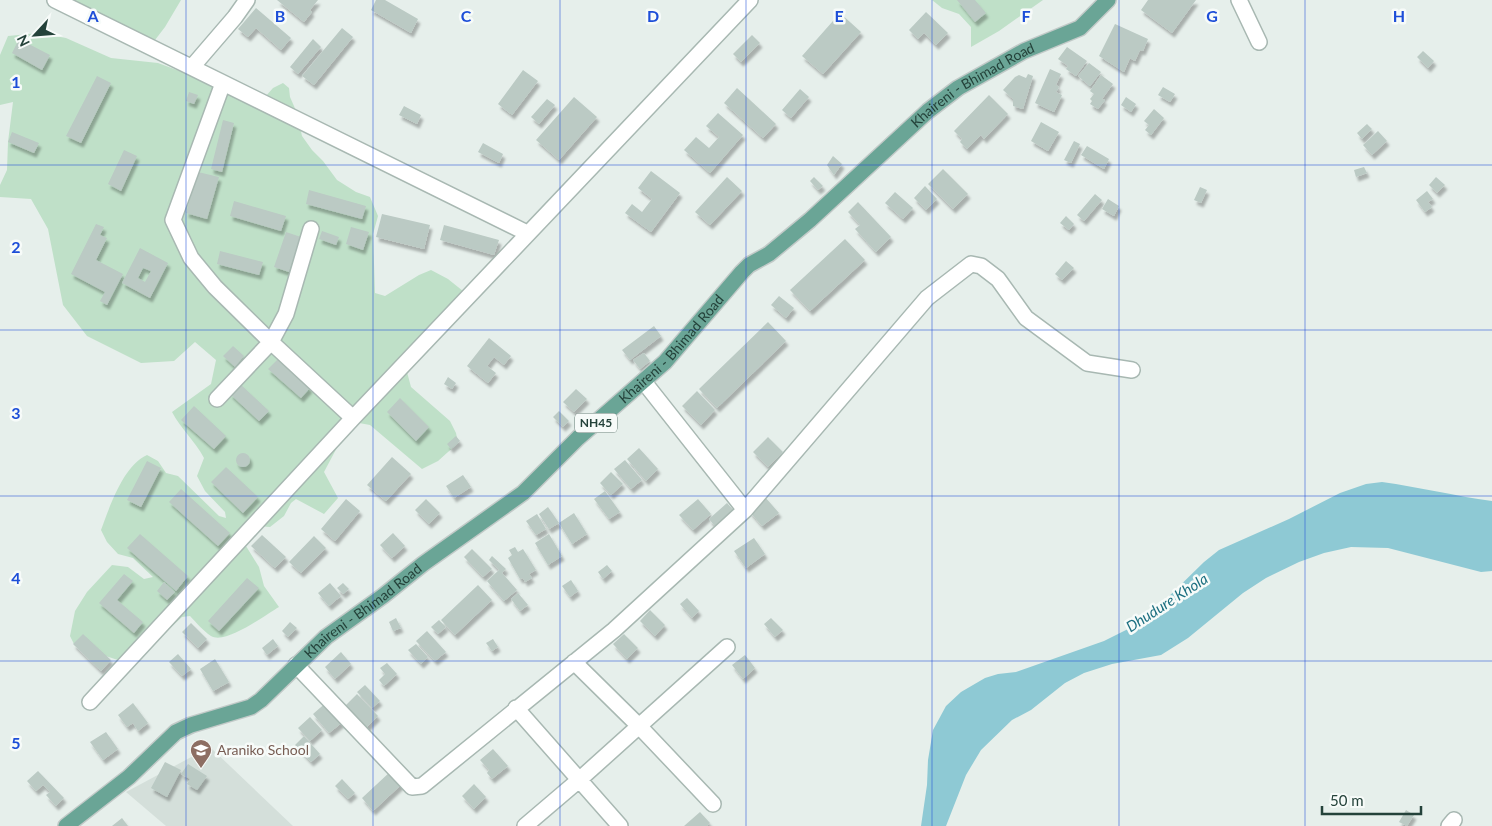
<svg xmlns="http://www.w3.org/2000/svg" width="1492" height="826" font-family="Lato,sans-serif">
<defs>
<filter id="shadow"><feDropShadow dx="2.5" dy="4.5" stdDeviation="1" flood-color="#0004"/></filter>
</defs>
<rect width="100%" height="100%" fill="#e6efeb"/>
<path fill="#d4dfda" d="M210,747l83,79h-127l-40,-34z"/>
<path fill="#bfe0c8" d="M73,0h108l-16,27 -10,13z
M932,0h111l-44,31 -28,16v-20l-12,-13 -17,-6z
M39,33l27,5 45,20 47,5 70,26 37,8 8,-9 10,-5 6,5 1,9 7,16 5,23 10,14 11,11 14,19 19,12 14,5 8,19 -5,18 2,59 10,3 34,-21 12,-5 17,9 15,12 -3,20 -53,61 4,15 39,34 6,12 2,10 -20,18 -16,8 -52,-44 -11,-2 -18,17 -17,32 14,26 -14,16 -28,-15 -5,4 -7,13 -14,11 -27,-2 -2,1v12l18,29 5,19 15,21c-14,8 -53,38 -68,29 -8,-5 -15,-14 -21,-20l-8,1 -29,27 -32,17 -46,-15 -5,-10 5,-25 12,-19 25,-27 16,2 16,12 9,-2 -20,-19 -15,-4 -11,-12 -6,-12c9,-24 22,-64 46,-75l11,6 8,12 12,3 41,40 7,2 -1,-6 -20,-21 -8,-15 7,-18c-9,-17 -23,-29 -32,-46l39,-28 5,-24 -21,-18 -21,19 -33,2 -54,-27 -24,-31 -15,-76 -17,-30 -31,-2v-12l7,-15 1,-28 5,-40 -13,3v-50l8,-19z"/>
<path fill="#8ec9d4" d="M1382,482c37,5 73,14 110,19v70l-11,1 -93,-24 -37,-1 -27,6 -25,9 -33,16 -23,15 -55,45 -27,17 -49,9 -28,9 -19,10 -34,27 -19,10 -31,30 -15,25 -20,51h-25l6,-41 1,-25 5,-30 13,-24 15,-14 24,-14 13,-4 18,-2 88,-31 24,-12 32,-24 44,-43 15,-12 70,-31 51,-26 26,-9z"/>
<path fill="#bbcac4" fill-rule="evenodd" filter="url(#shadow)" d="M277,0h41l-8,10 2,2 -8,10z
M376,0h9l33,19 -7,14 -40,-23z
M957,0h18l11,13 -11,9z
M1148,0h48l-24,33 -31,-23z
M256,8l35,30 -10,12 -25,-22 -8,9 -10,-8z
M926,12l22,21 -12,12 -12,-12 -6,6 -9,-9z
M840,13l21,19 -38,42 -21,-18z
M1115,24l33,15 -5,12 -3,-1 -5,11 -5,-3 -6,14 -25,-16z
M342,28l11,9 -39,48 -12,-9z
M752,35l8,8 -19,19 -8,-8z
M19,39l31,16 -8,15 -30,-17z
M313,39l8,8 -23,27 -8,-7z
M1067,47l20,14 -11,15 -10,-7 2,-3 -10,-7z
M1423,51l11,10 -6,7 -11,-11z
M1089,63l12,9 -11,14 -12,-10z
M1050,69l11,5 -5,11 3,2 -3,5 6,3 -8,17 -19,-9z
M523,70l15,11 -26,34 -14,-11z
M1028,74l5,2 -10,33 -10,-3v-7l-10,-9 12,-13 4,-2 7,3z
M1101,75l12,9 -11,15 3,1 -7,9 -8,-5 2,-3 -2,-2 4,-5 -4,-3z
M97,76l14,7 -30,60 -15,-7z
M1163,87l12,7 -5,8 -12,-7z
M737,88l39,36 -13,14 -39,-35z
M800,89l9,8 -18,21 -9,-8z
M189,92l9,3 -4,9 -8,-3z
M989,95l19,19 -24,25 -3,-4 -14,14 -7,-7 2,-3 -8,-8z
M574,97l23,20 -38,43 -23,-20z
M1126,97l10,7 -5,8 -10,-7z
M547,99l8,6 -16,19 -8,-7z
M404,106l17,9 -4,9 -18,-9z
M1154,109l10,9 -13,17 -6,-5 4,-5 -5,-4z
M718,113l25,22 -33,38 -26,-23 12,-13 13,11 10,-11 -13,-11z
M223,120l11,3 -12,49 -11,-3z
M1041,122l18,10 -11,19 -17,-10z
M1367,124l5,5 -10,10 -5,-6z
M1378,131l9,10 -15,14 -9,-10z
M12,132l27,11 -5,10 -26,-11z
M1074,141l6,3 -9,19 -7,-3z
M483,143l20,11 -4,9 -21,-11z
M1087,146l22,13 -5,10 -23,-14z
M124,150l13,6 -16,35 -13,-7z
M833,156l9,8 -8,11 -7,-10z
M1364,167l3,6 -11,4 -2,-7z
M943,169l25,25 -15,15 -25,-25z
M651,171l29,22 -29,39 -26,-19 7,-9 10,8 10,-13 -14,-11z
M198,172l21,5 -12,42 -21,-6z
M727,177l15,14 -32,34 -15,-13z
M814,177l9,9 -5,4 -8,-9z
M1436,177l9,8 -8,8 -8,-8z
M925,186l12,13 -11,11 -12,-12z
M1200,187l7,3 -6,13 -7,-3z
M309,190l57,16 -4,13 -56,-15z
M1427,191l6,8 -5,3 4,5 -7,5 -9,-12z
M895,192l18,16 -10,11 -18,-16z
M1095,194l7,6 -18,21 -7,-6z
M1108,199l11,7 -5,10 -12,-7z
M234,201l52,15 -5,15 -51,-15z
M858,202l33,35 -15,15 -21,-23 5,-4 -12,-13z
M382,214l48,11 -6,24 -48,-12z
M1066,216l8,8 -5,6 -9,-7z
M96,224l8,3 -4,8 7,3 -11,22 27,14 -16,31 -7,-4 5,-9 -34,-18z
M444,225l55,15 -5,15 -54,-15z
M351,227l18,5 -6,18 -17,-6z
M322,231l17,6 -3,8 -17,-6z
M286,232l15,5 -12,35 -15,-5z
M845,239l20,21 -55,51 -20,-21z
M140,248l28,15 -18,35 -28,-15zM143,268l8,3 -6,11 -7,-4z
M220,251l43,11 -4,13 -42,-11z
M1066,261l8,7 -12,12 -7,-6z
M779,296l15,12 -8,10 -15,-13z
M768,322l18,19 -69,67 -18,-19z
M654,326l7,10 -31,24 -8,-10z
M489,338l22,18 -7,9 -10,-8 -7,9 9,7 -8,10 -21,-17z
M233,346l11,10 -9,11 -12,-11z
M644,353l6,8 -10,8 -7,-9z
M278,359l32,29 -9,10 -33,-29z
M448,377l8,6 -4,6 -8,-5z
M239,383l30,28 -10,10 -29,-27z
M576,389l11,10 -13,13 -11,-10z
M697,391l18,19 -14,15 -19,-19z
M400,398l29,29 -13,14 -29,-29z
M194,406l32,30 -12,13 -33,-29z
M559,411l10,10 -6,6 -10,-10z
M456,436l4,5 -9,8 -4,-5z
M768,437l15,15 -15,15 -15,-15z
M639,448l19,21 -12,12 -19,-22z
M236 460a7 7 0 1 1 14 0a7 7 0 1 1-14 0Z
M392,457l19,17 -25,27 -19,-16z
M625,460l17,20 -11,9 -17,-20z
M147,461l14,7 -20,39 -14,-7z
M226,467l32,30 -15,16 -32,-31z
M611,472l12,12 -12,11 -11,-12z
M463,475l8,12 -17,11 -8,-12z
M181,489l49,44 -12,13 -49,-44z
M605,491l15,21 -11,7 -15,-20z
M765,497l14,16 -17,13 -13,-15z
M346,499l14,12 -25,30 -14,-12z
M426,499l14,14 -11,11 -14,-14z
M698,499l13,15 -18,16 -14,-15z
M727,503l9,10 -18,17 -9,-11z
M548,507l11,16 -10,6 -10,-15z
M574,513l13,21 -15,10 -13,-21z
M537,514l9,15 -10,6 -10,-14z
M393,533l12,13 -13,12 -12,-13z
M140,534l48,42 -12,15 -49,-43z
M549,534l13,22 -14,9 -13,-22z
M262,535l24,22 -11,11 -24,-22z
M314,536l12,12 -25,25 -12,-11z
M754,538l11,16 -19,14 -12,-17z
M515,547l3,5 5,-3 13,21 -7,4 3,4 -7,4 -2,-4 -3,1 -12,-21 4,-3 -3,-5z
M472,549l20,20 -9,8 -19,-20z
M492,556l14,13 -4,4 15,17 -13,11 -17,-20 12,-11 -10,-10z
M607,565l5,6 -9,8 -5,-7z
M124,574l9,7 -16,19 26,22 -9,11 -35,-30z
M247,578l12,10 -40,43 -11,-10z
M571,580l7,11 -8,6 -8,-11z
M164,582l11,10 -8,8 -10,-9z
M330,583l11,13 -12,10 -11,-13z
M343,583l6,6 -6,5 -6,-6z
M478,585l14,15 -37,35 -14,-15z
M518,593l10,12 -8,6 -9,-12z
M687,598l12,13 -7,7 -12,-14z
M650,610l15,15 -10,11 -15,-15z
M396,618l5,10 -8,3 -4,-9z
M771,618l12,12 -8,7 -11,-13z
M439,620l7,7 -8,7 -7,-7z
M290,622l7,6 -9,9 -6,-6z
M191,623l16,16 -9,9 -16,-16z
M427,631l19,21 -11,9 -19,-20z
M83,634l28,26 -10,11 -28,-27z
M624,634l14,14 -11,11 -14,-15z
M273,639l5,7 -11,9 -5,-7z
M493,639l5,8 -6,4 -6,-8z
M416,644l12,13 -7,7 -13,-14z
M341,652l10,12 -16,15 -10,-12z
M178,654l13,15 -9,7 -13,-14z
M745,655l10,13 -12,11 -11,-14z
M215,659l14,23 -16,9 -13,-22z
M387,663l10,11 -13,12 -5,-6 6,-6 -5,-6z
M365,685l15,16 -8,7 -15,-16z
M357,694l21,22 -13,13 -21,-22z
M328,701l16,20 -15,12 -16,-19z
M133,703l15,20 -10,8 -5,-8 -6,4 -9,-12z
M310,717l12,13 -12,11 -12,-13z
M106,732l12,17 -15,11 -13,-18z
M304,736l16,18 -9,8 -16,-17z
M493,749l15,17 -16,13 -5,-6 2,-3 -9,-10z
M165,762l16,8 -14,27 -16,-9z
M188,764l19,12 -10,14 -10,-6 3,-5 -9,-5z
M38,771l26,27 -8,8 -10,-11 4,-3 -7,-7 -7,6 -9,-10z
M391,771l12,12 -30,28 -11,-13z
M342,779l13,14 -7,6 -13,-13z
M474,784l12,13 -12,12 -12,-13z
M1406,810l8,5 -7,11 -8,-4z
M700,812l10,11 -3,3h-23z
M122,818l6,8h-16z"/>
<g fill="none" stroke-linecap="round" stroke-linejoin="round">
<g stroke="#a8b8b2" stroke-width="18">
<path id="minor" d="M55,0l472,233
M1239,0l20,42
M192,67l43,-50 12,-17
M223,83l-50,137 18,38 24,29 56,55 82,76
M217,399l54,-57 15,-28 25,-85
M745,510l182,-212 44,-34 10,2 17,13 28,39 61,45 45,7
M574,662l65,64 74,78
M296,665l116,122 10,-1 192,-156 131,-120 -101,-128
M90,702l263,-284 397,-418
M516,708l104,118
M525,826l54,-46 148,-133
M1449,826l5,-6"/>
</g>
<g stroke="#c2cac8" stroke-width="18">
<g id="major">
<path id="s1" d="M66,826l63,-49 47,-45 15,-7 60,-18 10,-7 65,-63 57,-41 40,-32 100,-71 55,-55 87,-76 77,-90 7,-7 20,-11 41,-34 118,-109 30,-23 66,-37 56,-23 28,-28"/>
</g>
</g>
<use href="#minor" stroke="#fff" stroke-width="15"/>
<use href="#major" stroke="#6aa596" stroke-width="15"/>
</g>
<path fill="none" stroke="#1d4ed8" stroke-width="1" stroke-opacity="0.55" d="M186,0v826M373,0v826M560,0v826M746,0v826M932,0v826M1119,0v826M1305,0v826M0,165h1492M0,330h1492M0,496h1492M0,661h1492"/>
<defs>
<g id="school-pin" transform="scale(1.125)"><path d="M0 17L-7.5 6A9.5 9.5 0 1 1 7.5 6Z" fill="#8d6e63" stroke="#f7fbf9"/><path d="M0-5L7-2L0 1L-7-2ZM-4 1L0 2.5L4 1V4Q0 6-4 4Z" fill="#fff"/></g>
</defs>
<g fill-rule="evenodd">
<use href="#school-pin" x="201" y="750"/>
</g>
<g text-anchor="middle" stroke-width="5" stroke-linejoin="round" paint-order="stroke">
<rect fill="#f7fbf9" stroke="#637a73" stroke-width="1" x="575" y="413.5" width="42" height="19" rx="4"/>
<g font-size="12" font-weight="bold" fill="#24423a">
<text x="596" y="427">NH45</text>
</g>
<g font-size="14" fill="#24423a" stroke="#f7fbf9">
<text dy="5" stroke="none"><textPath href="#s1" startOffset="1181">Khaireni - Bhimad Road</textPath></text>
<text dy="5" stroke="none"><textPath href="#s1" startOffset="778">Khaireni - Bhimad Road</textPath></text>
<text dy="5" stroke="none"><textPath href="#s1" startOffset="372">Khaireni - Bhimad Road</textPath></text>
</g>
<g font-size="14" fill="#785e54" stroke="#f7fbf9" text-anchor="start">
<text x="217" y="755">Araniko School</text>
</g>
<g font-size="15" font-style="italic" fill="#1c6f80" stroke="#f7fbf9">
<text transform="translate(1167 603) rotate(-33)" y="5">Dhudure Khola</text>
</g>
</g>
<g font-size="16" text-anchor="middle" font-weight="bold" fill="#1d4ed8" stroke="#f7fbf9" stroke-width="5" stroke-linejoin="round" paint-order="stroke">
<text x="93" y="22">A</text>
<text x="280" y="22">B</text>
<text x="466" y="22">C</text>
<text x="653" y="22">D</text>
<text x="839" y="22">E</text>
<text x="1026" y="22">F</text>
<text x="1212" y="22">G</text>
<text x="1399" y="22">H</text>
<text x="16" y="88">1</text>
<text x="16" y="253">2</text>
<text x="16" y="419">3</text>
<text x="16" y="584">4</text>
<text x="16" y="749">5</text>
</g>
<g transform="translate(35 35) rotate(244)" stroke="#f7fbf9" stroke-width="4" paint-order="stroke">
<path d="M0-4L9 19L0 12L-9 19Z" fill="#24423a"/>
<text y="-8" font-size="14" font-weight="bold" text-anchor="middle" fill="#24423a">N</text>
</g>
<path d="M1322 806v8h99v-8" fill="none" stroke="#24423a" stroke-width="2.5"/>
<text x="1330" y="806" font-size="15" fill="#24423a" stroke="#f7fbf9" stroke-width="4" paint-order="stroke">50 m</text>
</svg>
